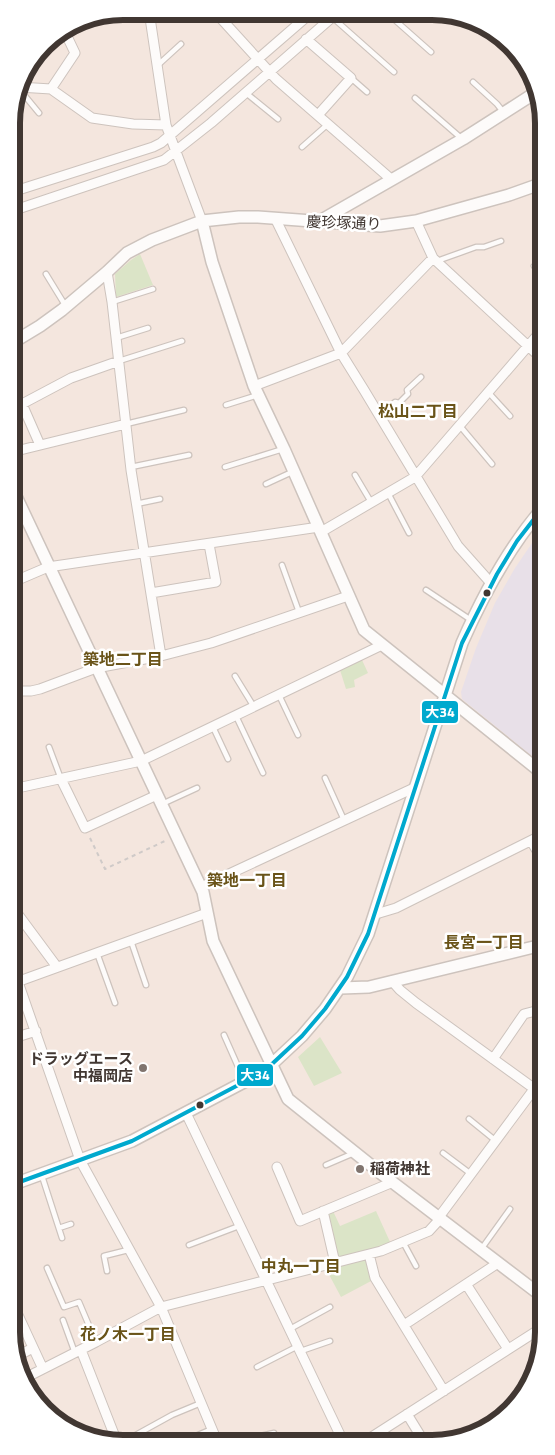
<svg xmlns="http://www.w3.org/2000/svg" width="555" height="1455" font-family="'Titillium Web','Noto Sans JP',sans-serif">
<rect width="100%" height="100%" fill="#f4e6de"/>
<path fill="#e8e0e8" d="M541,530l1,234 -80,-65 -1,-7 15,-44 19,-45 20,-35z"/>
<path fill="#dbe4c7" d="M140,254l13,31 -37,12 -1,-23 16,-14z
M362,660l6,13 -14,7 1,7 -9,2 -6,-19z
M320,1037l22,36 -28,13 -16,-29z
M333,1211l7,15 36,-15 15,33 -53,16 -11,-47z
M365,1257l8,23 -32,17 -15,-28z"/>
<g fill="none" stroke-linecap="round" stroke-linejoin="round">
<g stroke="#cdc3bd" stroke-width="7">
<path id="service" d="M387,13l44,39
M332,17l62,55
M158,65l23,-21
M351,78l16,14
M473,82l24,22 7,9
M21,87l4,9 14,17
M246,93l32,26
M415,98l46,40
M14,106l11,-10
M302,147l26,-23
M437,261l39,-14h8l17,-6
M534,266l7,10
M46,274l19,31
M112,302l41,-13
M116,338l32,-10
M119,361l63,-20
M488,392l22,24
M226,405l32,-10
M380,417l15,-15 4,1 9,-9 -1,-4 14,-13
M126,424l58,-14
M460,426l32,38
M131,467l58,-12
M225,467l58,-18
M355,475l16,27
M266,484l26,-12
M388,493l21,40
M136,504l24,-5
M282,565l17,47
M426,590l45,30
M235,676l19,31
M279,695l19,40
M236,716l27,57
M213,727l15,32
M49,747l12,32
M325,778l19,42
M162,804l35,-16
M131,941l15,44
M97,953l18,50
M224,1035l20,45
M469,1119l27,22
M443,1153l28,21
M326,1165l28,-12
M42,1176l20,62
M59,1228l12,-4
M403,1242l13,24
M189,1245l50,-19
M482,1248l28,-39
M47,1268l17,39 15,-5 17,40
M107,1271l-3,-15 24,-6
M63,1320l12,33
M290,1329l40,-22
M301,1351l29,-10
M257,1367l41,-21
M184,1441l28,-12
M236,1441l38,-8
M123,1442l49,-27 29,-12"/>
</g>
<g stroke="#cdc3bd" stroke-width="11">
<path id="minor" d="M149,11l17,114 36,96
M215,12l61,67 116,101
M306,39l45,39 -33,37
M19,87l32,2 41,29 41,6 33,1
M51,89l24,-36 -11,-23
M12,192l141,-45 8,-4 150,-130
M12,211l152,-51 47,-37 126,-110
M276,220l65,133 23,37 94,156 32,36
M416,221l17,37 108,100
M107,272l5,30 19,168 30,186
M254,386l87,-33 92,-95
M40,445l-18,-41 49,-26 48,-17
M12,452l114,-28
M321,532l94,-55 126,-146
M13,582l35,-15 271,-40
M151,593l65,-11 -7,-38
M13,691h18l9,-2 56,-21 65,-12 50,-13 137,-47
M61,779l24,49 72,-33
M13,789l128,-28 241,-116
M531,841l11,18
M201,887l215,-100
M14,909l43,58
M376,914l20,-6 146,-73
M392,981l8,9 16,13 127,92
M18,982l62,178 81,147 56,134
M14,983l193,-70
M14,1038l22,-7
M493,1059l31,-45 19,-5
M186,1113l157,328
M277,1167l23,54 93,-39
M323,1211l12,52
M439,1217l104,-140
M369,1254l6,24 69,113
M466,1284l42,65
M15,1316l3,-1 25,54
M404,1325l94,-62
M81,1350l36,92
M15,1357l18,-9
M25,1378l71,-36 65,-35 220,-56 48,-20 11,-12
M407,1414l16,26
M367,1440l176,-113"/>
</g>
<g stroke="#cdc3bd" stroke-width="14">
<path id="tertiary" d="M202,221l10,41 42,124 30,63 80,181 178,143
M318,222l145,-83 75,-48
M12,343l28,-17 22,-16 45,-38 20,-19 25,-13 50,-19 37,-4h19l122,9 36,-5 93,-26 31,-11
M13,490l190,402 10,49 75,158 95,76 160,122
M341,988l28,-1 173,-42
M14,1184l118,-43 112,-59 28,-18 30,-28 23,-27 22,-32 21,-43 94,-291c21,-48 45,-93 79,-133"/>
</g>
<path stroke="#cfcac8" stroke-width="2" stroke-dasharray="4 4" stroke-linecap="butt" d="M90,838l15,31 62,-29"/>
<use href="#service" stroke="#fdfbfa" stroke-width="4.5"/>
<use href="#minor" stroke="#fdfbfa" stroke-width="9"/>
<use href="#tertiary" stroke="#fdfbfa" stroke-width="11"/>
<g stroke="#fff" stroke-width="8">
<path id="bus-1" d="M14,1184l118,-43 112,-59 28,-18 30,-28 23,-27 22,-32 21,-43 94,-291 35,-69 20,-33 24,-31"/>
</g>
<use href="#bus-1" stroke="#00a9ce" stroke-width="4"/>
</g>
<g fill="#413732" stroke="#fff" stroke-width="2">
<circle cx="487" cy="593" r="4.5"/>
<circle cx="200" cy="1105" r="4.5"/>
</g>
<g fill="#80746e" stroke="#fff" stroke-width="2">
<circle cx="143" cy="1068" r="5"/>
<circle cx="360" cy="1169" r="5"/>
</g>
<g text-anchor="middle" stroke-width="5" stroke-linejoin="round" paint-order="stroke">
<g font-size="15" fill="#413732" stroke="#fff">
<text transform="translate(344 223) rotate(2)" y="5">慶珍塚通り</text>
</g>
<g font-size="15" font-weight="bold" fill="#413732" stroke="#fff" text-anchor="end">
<text x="133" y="1064">ドラッグエース<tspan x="133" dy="17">中福岡店</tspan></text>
<text x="370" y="1174" text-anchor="start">稲荷神社</text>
</g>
<g font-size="16" font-weight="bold" fill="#695318" stroke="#fff">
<text x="418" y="417">松山二丁目</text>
<text x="123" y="665">築地二丁目</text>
<text x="247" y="886">築地一丁目</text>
<text x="484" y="948">長宮一丁目</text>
<text x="301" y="1272">中丸一丁目</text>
<text x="128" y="1340">花ノ木一丁目</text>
</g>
</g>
<path d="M0 0H555V1455H0ZM123 20H432A103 103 0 0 1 535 123V1332A103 103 0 0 1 432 1435H123A103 103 0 0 1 20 1332V123A103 103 0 0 1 123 20Z" fill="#fff" fill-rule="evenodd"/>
<path fill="none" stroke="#413732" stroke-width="6" d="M123 20H432A103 103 0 0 1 535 123V1332A103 103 0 0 1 432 1435H123A103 103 0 0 1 20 1332V123A103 103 0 0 1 123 20Z"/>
<g stroke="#fff" stroke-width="2">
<rect x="421" y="700" width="38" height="24" rx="5" fill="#00a9ce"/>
<rect x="236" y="1063" width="38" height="24" rx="5" fill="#00a9ce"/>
</g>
<g font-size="14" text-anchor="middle" font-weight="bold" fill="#fff">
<text x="440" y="717">大34</text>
<text x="255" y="1080">大34</text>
</g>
</svg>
